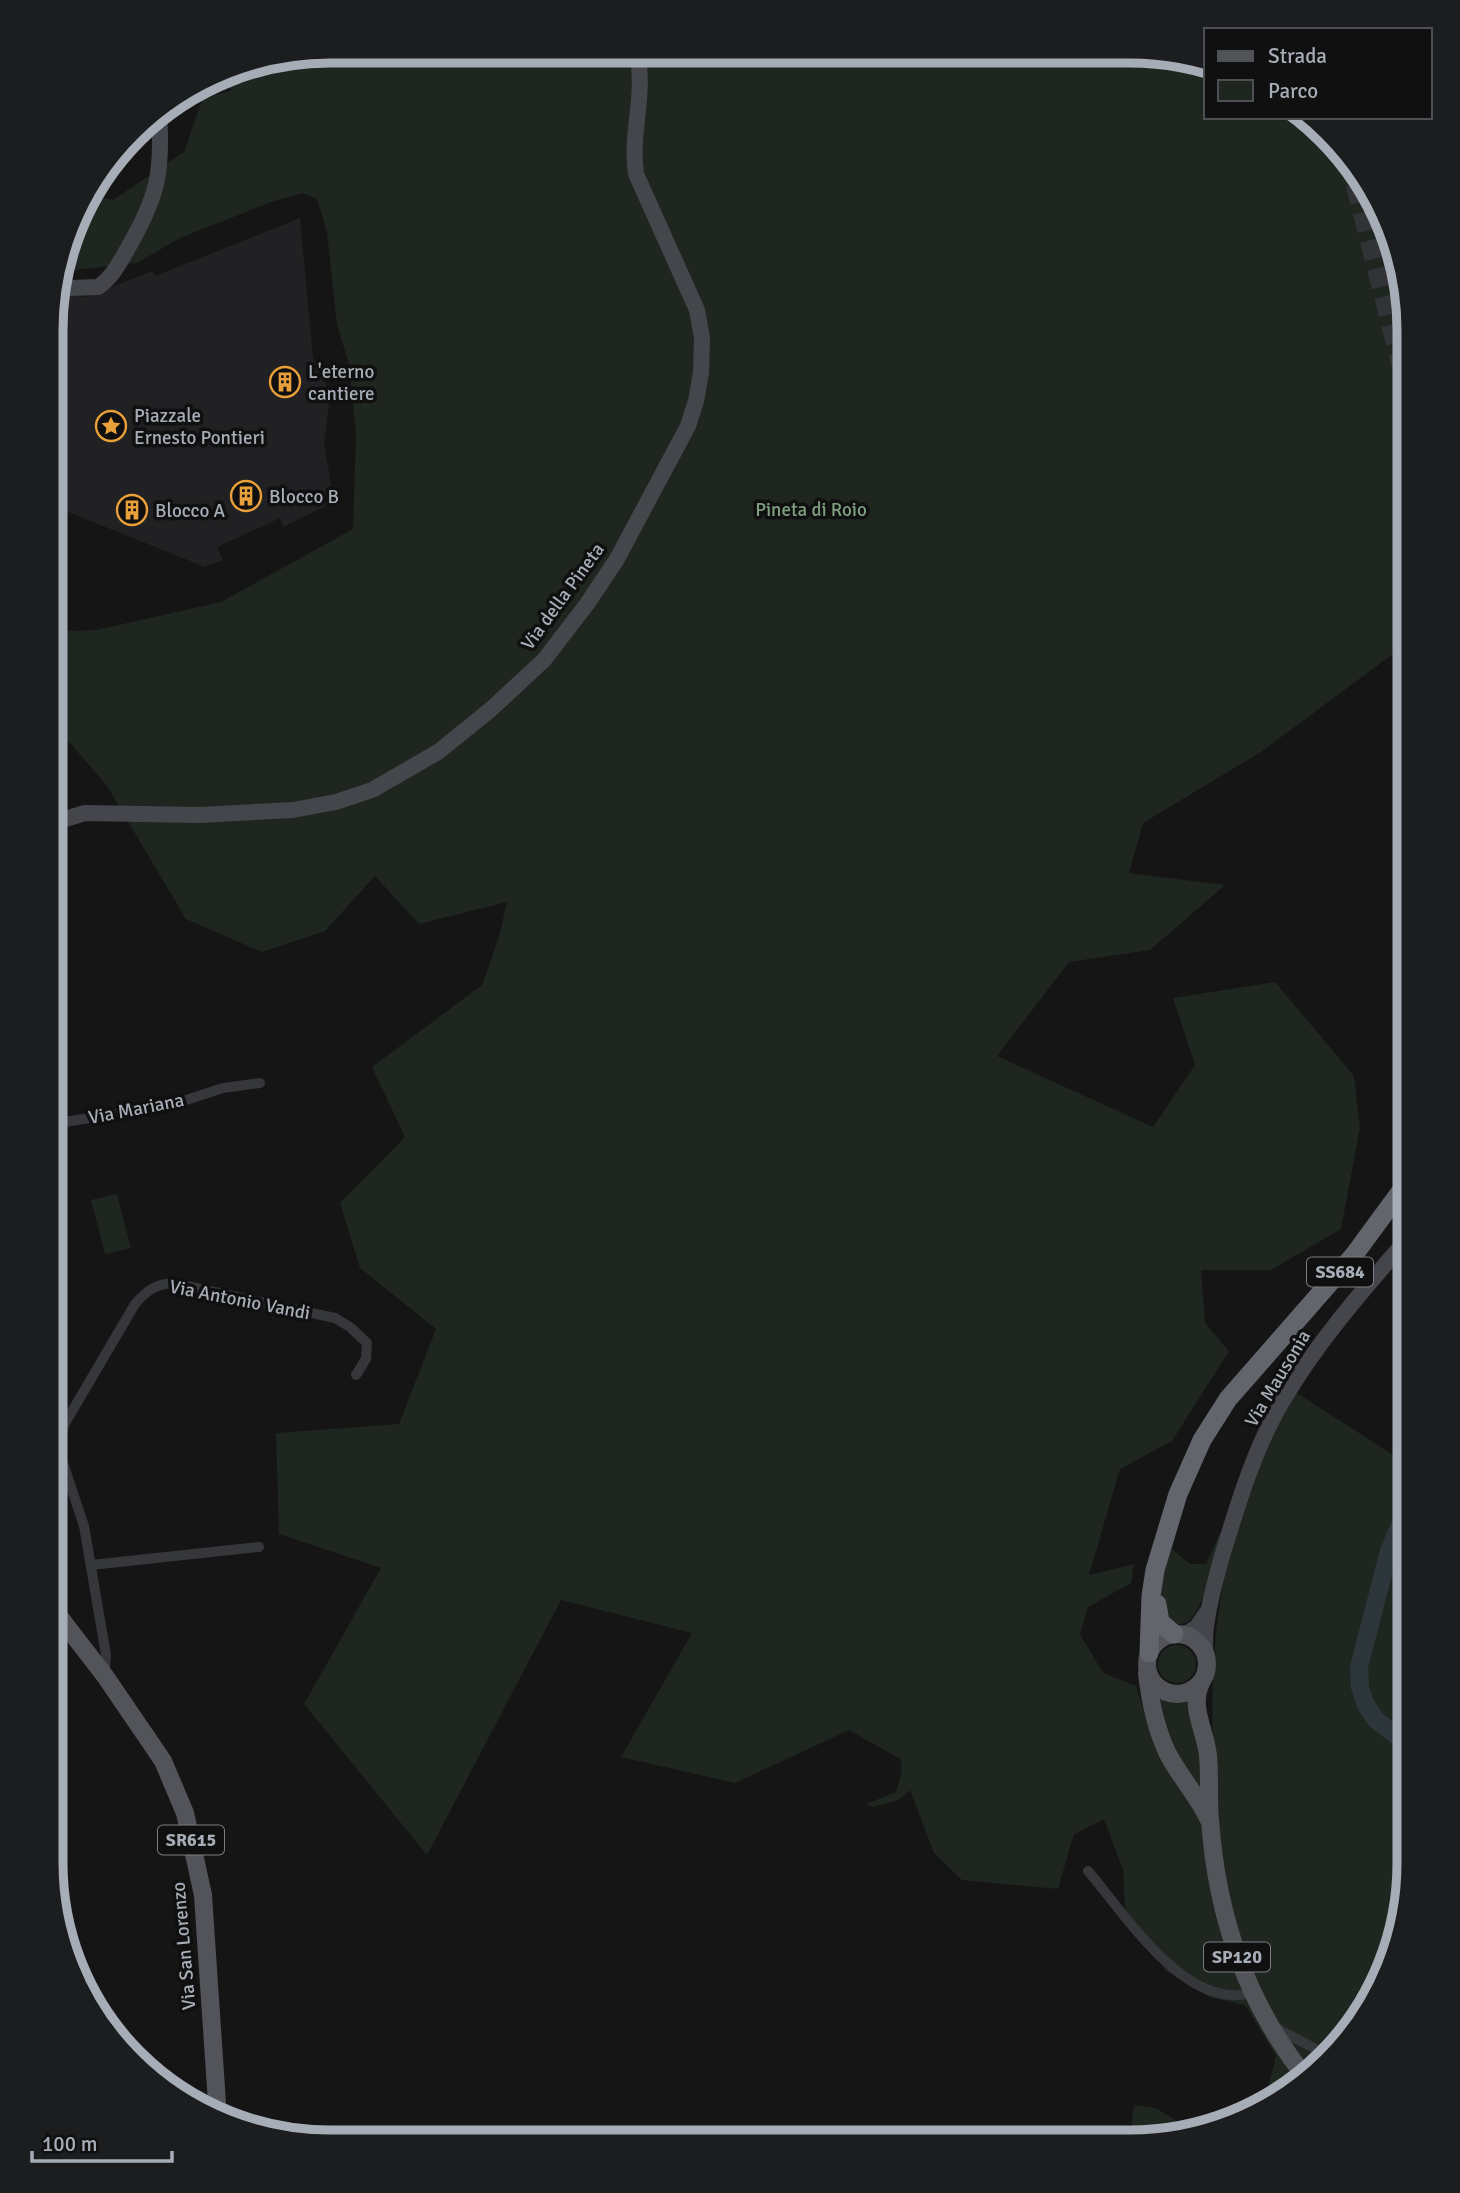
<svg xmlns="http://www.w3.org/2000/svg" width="1460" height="2193" font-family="Signika,sans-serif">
<rect width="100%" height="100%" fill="#151516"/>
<path fill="#212123" d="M300,218l13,140 13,27 3,22 -5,35 10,60 -51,25 -3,-9 -63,29 6,13 -18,7 -152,-61v-207l16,-5 18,3 65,-26 3,5z"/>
<path fill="#1f261f" d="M330,51l837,2 39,11v53h103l42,43 37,63 21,107v312l-148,110 -118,71 -14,50 96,12 -75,65 -81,12 -72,94 156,71 42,-62 -22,-67 102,-16 79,94 6,52 -19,101 -70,41h-70l4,53 24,28 -57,90 -52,28 -31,106 45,-11 -3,19 -43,24 -8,27 23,39 33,13 18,59 49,77 9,65 89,195 -53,32 19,-22 9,-36 -31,-51 -36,-8 -44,-27 -40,-62 -2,-38 -19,-51 -30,15 -16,55 -96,-9 -28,-27 -24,-63 -13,11 -25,6 -6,-3 30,-12c3,-12 8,-21 4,-33l-51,-29 -114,53 -114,-26 71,-124 -131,-33 -134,255 -123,-151 77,-136 -102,-34 -3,-101 123,-9 37,-95 -76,-61 -20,-65 65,-66 -33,-70 110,-82 17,-48 8,-35 -88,22 -44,-48 -50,55 -63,21 -76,-33 -79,-133 -54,-63v-91l43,-2 125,-28 132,-73 3,-94 -7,-71 -12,-39 -10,-93 -10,-33 -15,-6 -28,8 -94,37 -43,25 -63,7 -12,-4 24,-71 27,5 71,-48 19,-54 28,-7 -2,-19 11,-6z
M117,1194l14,54 -26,6 -14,-54z
M1294,1391l110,71 5,-5v115c-11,25 -23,59 0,80v230l-15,71 -32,66 -51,56c-20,-26 -34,-53 -49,-82 -6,-11 -13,-22 -17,-33 -17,-45 -22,-93 -27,-141 -8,-90 -10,-181 13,-270 14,-55 37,-107 63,-158z
M1178,1522l-6,27 18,15h16l14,-32c-2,19 -17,79 -32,90 -6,3 -11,3 -17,1l-11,-21 1,-32z
M1158 1664a19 19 0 1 1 38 0a19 19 0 1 1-38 0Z
M1159,1693l12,5 18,-2 14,50 5,65c-23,-43 -40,-70 -49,-118z
M1134,2105l22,3 35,22 -62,12z"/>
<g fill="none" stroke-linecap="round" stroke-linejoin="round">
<path stroke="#2d363b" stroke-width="18" d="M1409,1745l-33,-25 -10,-15 -6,-18 -1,-20 30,-116 20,-47"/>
<path stroke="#323336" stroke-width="19" stroke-dasharray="19 10" stroke-linecap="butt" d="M1348,156l61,241"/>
<path stroke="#36373b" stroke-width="10" d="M52,1124l119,-19 52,-17 37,-5
M91,1565l168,-18
M101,1671l4,-4 1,-12 -22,-129 -24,-72v-11l4,-18 71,-121c11,-13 21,-20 38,-21l162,35 15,9 17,16 -1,16 -10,16
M1088,1871c38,44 97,140 164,122
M1272,2030l6,-1 51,27"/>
<path stroke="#44464b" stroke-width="16" d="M53,292l17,-4 28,-1c14,-9 22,-25 30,-39 30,-52 35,-76 31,-136
M52,823l33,-10 114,2 94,-5 43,-8 36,-12 66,-38 52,-42 54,-50 43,-56 30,-45 71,-133 8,-25 5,-28 1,-35 -5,-28 -61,-136c-6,-44 10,-77 1,-122
M1184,1635l13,-8 10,-15
M1206,1655c-5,-25 9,-73 16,-99 16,-52 32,-107 60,-154 35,-60 82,-113 127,-165"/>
<path stroke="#52545a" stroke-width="18" d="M51,1601l10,18 44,57 58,85 22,52 18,82 15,223
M1147 1664a30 30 0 1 1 60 0a30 30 0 1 1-60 0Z
M1147,1673c3,28 9,56 21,81 12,23 30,42 41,66
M1201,1683c-12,24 5,48 7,73 2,21 0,43 2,64 7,97 36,182 96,258"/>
<path stroke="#62656c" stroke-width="19" d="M1157,1604l3,18 14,12
M1149,1653l2,-57 4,-26 23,-76 24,-54 26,-41 126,-144 55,-75"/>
</g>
<defs>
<g id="building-ring" transform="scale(1.575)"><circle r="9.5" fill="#101011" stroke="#e9a03a" stroke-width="1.5"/><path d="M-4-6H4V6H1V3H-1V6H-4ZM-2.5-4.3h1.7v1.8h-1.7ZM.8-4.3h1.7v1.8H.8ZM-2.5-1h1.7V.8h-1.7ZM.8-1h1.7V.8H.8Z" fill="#e9a03a"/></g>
<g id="sight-ring" transform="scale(1.575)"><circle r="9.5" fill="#101011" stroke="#e9a03a" stroke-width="1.5"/><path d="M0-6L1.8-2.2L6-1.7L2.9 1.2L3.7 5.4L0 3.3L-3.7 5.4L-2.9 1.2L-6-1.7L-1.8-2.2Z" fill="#e9a03a"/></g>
</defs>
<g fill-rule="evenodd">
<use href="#building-ring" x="285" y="382"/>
<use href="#sight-ring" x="111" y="426"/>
<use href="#building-ring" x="246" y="496"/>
<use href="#building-ring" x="132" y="510"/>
</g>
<g text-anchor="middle" stroke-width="7" stroke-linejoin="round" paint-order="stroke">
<g fill="#101011" stroke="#7a7e84" stroke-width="2">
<rect x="1307" y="1257.5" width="66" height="29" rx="5"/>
<rect x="158" y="1825.5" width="66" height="29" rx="5"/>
<rect x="1204" y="1942.5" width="66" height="29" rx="5"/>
</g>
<g font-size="18" font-weight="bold" fill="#a7adb6">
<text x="1340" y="1278">SS684</text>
<text x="191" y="1846">SR615</text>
<text x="1237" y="1963">SP120</text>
</g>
<g font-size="19" fill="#a7adb6" stroke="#101011" text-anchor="start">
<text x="308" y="378">L'eterno<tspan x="308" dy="22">cantiere</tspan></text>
<text x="134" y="422">Piazzale<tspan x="134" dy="22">Ernesto Pontieri</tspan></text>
<text x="269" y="503">Blocco B</text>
<text x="155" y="517">Blocco A</text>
</g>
<g font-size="19" fill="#7fa07f" stroke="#101011">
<text x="811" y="516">Pineta di Roio</text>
</g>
<g font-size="19" fill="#a7adb6" stroke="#101011">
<text transform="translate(562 596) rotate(-54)" y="7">Via della Pineta</text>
<text transform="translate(136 1108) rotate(-11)" y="7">Via Mariana</text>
<text transform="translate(240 1299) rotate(11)" y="7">Via Antonio Vandi</text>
<text transform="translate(1277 1378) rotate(-59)" y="7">Via Mausonia</text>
<text transform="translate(183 1946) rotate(-95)" y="7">Via San Lorenzo</text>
</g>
</g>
<path d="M0 0H1460V2193H0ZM330 63H1130A267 267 0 0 1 1397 330V1863A267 267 0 0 1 1130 2130H330A267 267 0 0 1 63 1863V330A267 267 0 0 1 330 63Z" fill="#1c1d1e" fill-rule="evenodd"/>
<path fill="none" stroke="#a7adb6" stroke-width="9" d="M330 63H1130A267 267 0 0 1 1397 330V1863A267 267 0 0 1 1130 2130H330A267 267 0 0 1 63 1863V330A267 267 0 0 1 330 63Z"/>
<rect x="1204" y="28" width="228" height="91" fill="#101011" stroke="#4c4f53" stroke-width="2"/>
<rect x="1218" y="51" width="35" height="10" fill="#52545a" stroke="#4c4f53" stroke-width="2"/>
<text x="1268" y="63" font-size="21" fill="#a7adb6">Strada</text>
<rect x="1218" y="80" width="35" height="21" fill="#1f261f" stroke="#4c4f53" stroke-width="2"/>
<text x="1268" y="98" font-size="21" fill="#a7adb6">Parco</text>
<path d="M32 2151v10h140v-10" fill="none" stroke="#a7adb6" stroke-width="3.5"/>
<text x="42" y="2151" font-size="21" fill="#a7adb6" stroke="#101011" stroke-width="5" paint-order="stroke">100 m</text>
</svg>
